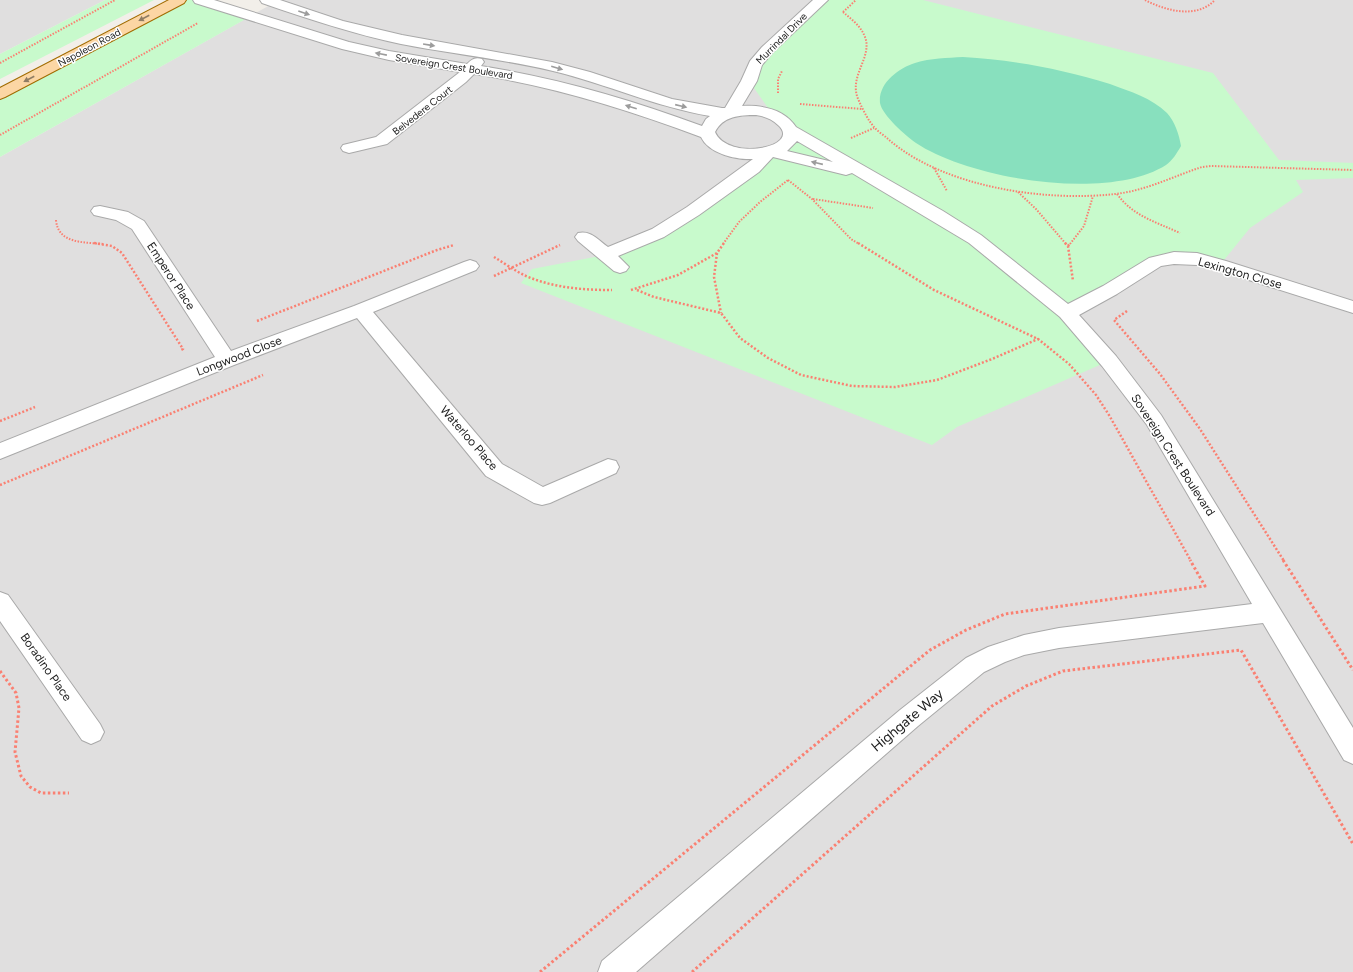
<svg xmlns="http://www.w3.org/2000/svg" width="1353" height="972" font-family="Figtree,sans-serif">
<rect width="100%" height="100%" fill="#f2efe9"/>
<path fill="#e0dfdf" d="M0,0h105l-105,54z
M279,0h1074v972h-1353v-815z"/>
<path fill="#c8facc" d="M105,0h49l-154,79v-25z
M179,0h21l51,16 -251,141v-63z
M821,0h102l290,73 66,87 74,3v15l-57,2 7,12 -53,36 -30,37 -46,-7 -107,55 42,48 -152,66 -25,18 -411,-162 11,-14 73,-14 39,-16 146,-100 -41,-58 1,-6z"/>
<path fill="#88e0be" d="M963,57c51,3 99,12 147,27 19,7 42,14 57,29 8,9 12,21 14,33 -4,7 -9,15 -15,19 -58,37 -196,14 -250,-22 -10,-7 -34,-28 -36,-40 -2,-20 19,-35 35,-40 16,-5 32,-5 48,-6z"/>
<g fill="none" stroke-linecap="round" stroke-linejoin="round">
<g stroke="#a9a9a9" stroke-width="2">
<path id="street" d="M193,0h21l135,42 40,9 78,13c5,-5 8,-7 15,-5l2,3 -3,4c76,12 149,33 221,60l4,-7 4,-3c-54,-9 -103,-32 -157,-45 -50,-12 -101,-17 -152,-27 -47,-10 -93,-25 -139,-41l-2,-3h20l63,21 59,14 150,27 38,10 82,27 50,9h3l16,-27 9,-20 12,-14 51,-47h15l-56,53 -10,12 -5,16 -15,25c20,-1 42,3 54,21l147,84 38,24 87,69 35,-18 46,-28 25,-6 23,1 29,8 127,40v12l-139,-44 -17,-4 -23,-1 -13,2 -44,28 -38,21 37,41 45,59 192,313v36l-9,-4 -81,-137 -204,25 -35,7 -19,7 -21,10 -66,54 -282,246h-38l4,-11 298,-251 66,-52 22,-11 36,-12 35,-7 193,-24 -105,-179 -45,-59 -42,-49 -91,-74 -117,-70 -6,2 -73,-18 -14,15 -60,43 -35,22 -46,19 11,11 -3,4 -6,2 -6,-2 -36,-30 -3,-4 3,-4c13,-3 20,7 30,14l44,-18 35,-22 66,-48c-16,1 -44,-5 -52,-22 -74,-28 -148,-51 -227,-63l-8,8 -79,62 -38,9 -6,-2 -2,-3 2,-3 33,-8 84,-65 -71,-12 -47,-11 -147,-46zM756,115c8,1 16,4 22,10 25,22 -50,37 -63,7 8,-16 25,-17 41,-17zM797,141l36,21 -46,-11z
M100,206l28,6 16,9 87,130 123,-45 110,-44 6,-2 6,2 3,4 -3,4 -103,42 129,152 41,23 65,-28 8,2 3,6 -3,6 -66,30 -8,2 -8,-2 -48,-27 -129,-158 -123,47 -234,94v-16l215,-86 -83,-128 -16,-9 -22,-5 -3,-4 3,-4z
M0,592l8,3 92,129 4,8 -4,8 -9,4 -9,-4 -82,-119z"/>
</g>
<g stroke="#a06b00" stroke-width="2">
<path id="primary" d="M169,0h17l-2,3 -179,94 -5,2v-11z"/>
</g>
<path stroke="#fa8072" stroke-width="2" stroke-dasharray="1.5 1.5" stroke-linecap="butt" d="M1145,0c21,11 52,19 70,0
M843,12c8,7 18,14 22,25 8,21 -18,40 -6,64 4,9 9,19 15,26 4,5 10,8 14,12 55,48 156,63 227,55 30,-3 59,-18 87,-27l9,-1 142,4
M843,12l13,-12
M0,63l115,-63
M778,93v-14l4,-8
M800,104l62,5
M0,135l198,-112
M851,138l23,-10
M934,168l13,23
M788,180l24,19 39,40 8,5
M1018,192l18,17 30,35
M1117,194c16,22 39,28 63,39
M813,199l60,9
M56,220c2,24 28,22 47,24
M723,244l16,-22 21,-20 28,-22
M1070,244l14,-18 9,-30"/>
<path stroke="#fa8072" stroke-width="2.5" stroke-dasharray="2 2" stroke-linecap="butt" d="M94,243l18,3 10,7 61,96 -2,1
M858,243l76,47 104,49 31,25 27,31 13,20 82,146
M1065,243l3,3 5,35
M1068,246l2,-3
M717,253l-3,24 7,36
M494,257c10,6 21,14 32,19 28,12 57,14 86,14
M494,276l66,-31
M631,290l47,-15 39,-22 7,-10
M637,290l17,7 67,16 19,25 28,20 33,17 51,11 43,1 42,-7 55,-21 46,-20
M1127,311l-13,9 46,54 40,55 84,132
M257,321l180,-71 17,-5
M0,421l35,-14
M0,485l263,-110"/>
<path stroke="#fa8072" stroke-width="3" stroke-dasharray="2.5 2.5" stroke-linecap="butt" d="M1283,560l70,110
M0,671l16,22 3,15 -4,44 6,24 9,11 11,6h28
M540,972l390,-322 36,-20 39,-16 200,-28 -15,-26
M692,972l300,-266 34,-20 37,-15 178,-21 112,194"/>
<use href="#street" fill="#fff" fill-rule="evenodd"/>
<use href="#primary" fill="#fcd6a4" fill-rule="evenodd"/>
</g>
<defs><path id="oneway-solid" d="M-6-.8H1V-3.2L6.5 0L1 3.2V.8H-6Z"/></defs>
<g fill="#9c9c9c">
<use href="#oneway-solid" transform="translate(304 13) rotate(19)"/>
<use href="#oneway-solid" transform="translate(429 45) rotate(9)"/>
<use href="#oneway-solid" transform="translate(381 54) rotate(-169)"/>
<use href="#oneway-solid" transform="translate(557 68) rotate(16)"/>
<use href="#oneway-solid" transform="translate(681 106) rotate(13)"/>
<use href="#oneway-solid" transform="translate(631 107) rotate(-163)"/>
<use href="#oneway-solid" transform="translate(817 163) rotate(-167)"/>
</g>
<g fill="#8f7c63">
<use href="#oneway-solid" transform="translate(144 18) rotate(152)"/>
<use href="#oneway-solid" transform="translate(29 79) rotate(152)"/>
</g>
<g text-anchor="middle" stroke-width="3" stroke-linejoin="round" paint-order="stroke">
<g font-size="10" fill="#222" stroke="#fff">
<text transform="translate(781 38) rotate(-45)" y="4">Murrindal Drive</text>
<text transform="translate(89 47) rotate(-28)" y="4">Napoleon Road</text>
<text transform="translate(454 66) rotate(9)" y="4">Sovereign Crest Boulevard</text>
<text transform="translate(422 110) rotate(-38)" y="4">Belvedere Court</text>
</g>
<g font-size="12" fill="#222" stroke="#fff">
<text transform="translate(1240 273) rotate(16)" y="4">Lexington Close</text>
<text transform="translate(171 276) rotate(57)" y="4">Emperor Place</text>
<text transform="translate(239 356) rotate(-21)" y="4">Longwood Close</text>
<text transform="translate(469 438) rotate(49)" y="4">Waterloo Place</text>
<text transform="translate(1173 455) rotate(57)" y="4">Sovereign Crest Boulevard</text>
<text transform="translate(46 667) rotate(55)" y="4">Boradino Place</text>
</g>
<g font-size="14" fill="#222" stroke="#fff">
<text transform="translate(907 720) rotate(-40)" y="5">Highgate Way</text>
</g>
</g>
</svg>
